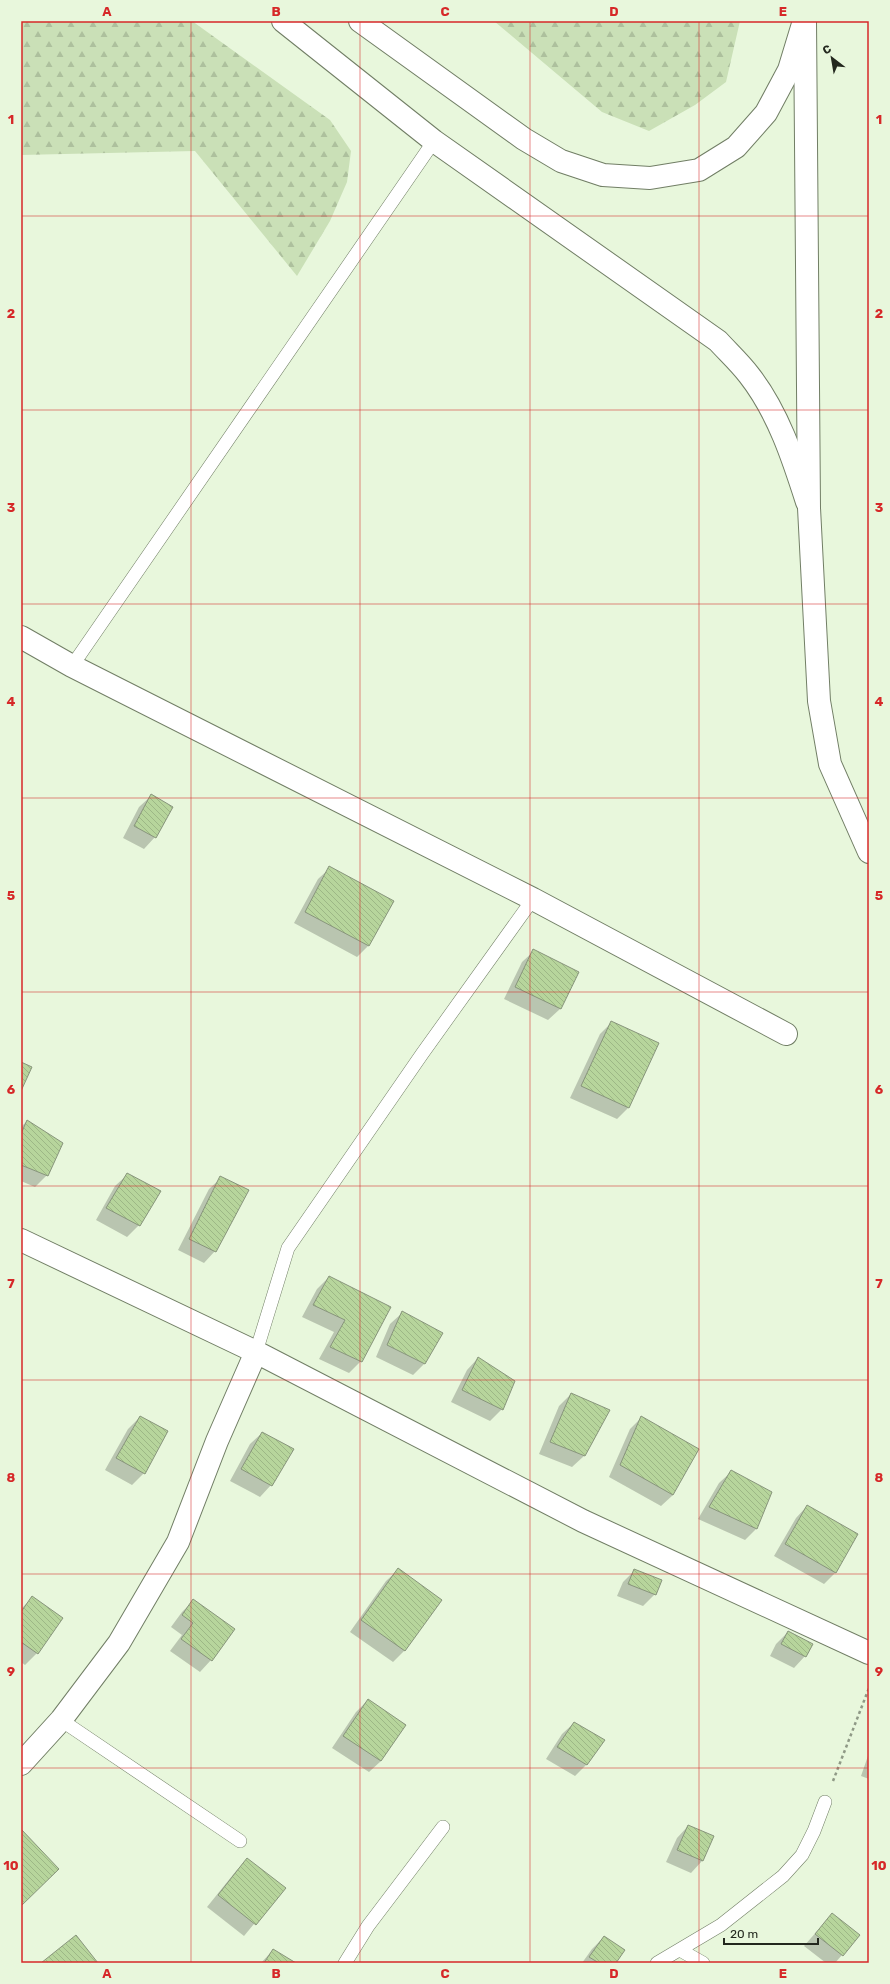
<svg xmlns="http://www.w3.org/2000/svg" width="890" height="1984" font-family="Rubik,sans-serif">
<defs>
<pattern id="forest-firs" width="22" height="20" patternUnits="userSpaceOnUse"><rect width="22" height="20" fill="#cae0b7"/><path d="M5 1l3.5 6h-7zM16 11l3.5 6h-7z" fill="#adc09d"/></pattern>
<pattern id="building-back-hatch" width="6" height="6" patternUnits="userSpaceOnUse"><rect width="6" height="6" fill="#b7d59c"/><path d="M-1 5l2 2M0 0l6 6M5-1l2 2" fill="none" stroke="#9db786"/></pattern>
</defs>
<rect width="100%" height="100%" fill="#e8f7dc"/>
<path fill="url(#forest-firs)" d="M21,21h171l138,99 21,31 -4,31 -17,39 -33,55 -102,-125 -174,4z
M494,21h246l-14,61 -31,23 -46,26 -47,-19z"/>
<path fill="#0003" d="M151,796l4,41 -11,12 -21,-11 16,-31z
M330,868l62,33 -24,45 -11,11 -63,-34 24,-44z
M534,951l43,22 -17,36 -12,11 -44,-21 18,-37z
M612,1022l16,86 -11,11 -47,-21 30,-64z
M27,1121l20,54 -12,12 -14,-6v-54z
M127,1175l12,50 -12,12 -31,-17 19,-34z
M221,1178l-6,73 -11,12 -26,-13 31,-61z
M329,1277l32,84 -12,12 -30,-14 15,-27 -32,-15 15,-28z
M402,1313l23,50 -12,12 -37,-18 14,-33z
M478,1358l24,51 -12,12 -39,-19 16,-32z
M571,1394l38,17 -25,45 -12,11 -33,-13 20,-48z
M140,1417l4,56 -12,12 -27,-15 23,-41z
M641,1418l32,77 -12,11 -52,-29 21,-48z
M262,1433l9,52 -11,12 -30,-16 20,-37z
M731,1472l25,57 -11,11 -47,-21 21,-36z
M807,1506l29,66 -12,12 -50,-28 22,-38z
M398,1570l43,30 -37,51 -11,11 -43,-30 36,-51z
M635,1570l20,24 -12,12 -26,-10 6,-14z
M32,1598l5,55 -12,12 -4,-3v-53z
M194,1600l17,60 -11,12 -30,-21 12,-16 -11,-8 11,-15z
M788,1632l17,24 -11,12 -24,-12 6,-12z
M368,1700l37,25 -24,36 -12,11 -37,-24 24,-36z
M574,1723l29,17 -17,25 -11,11 -29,-17 16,-25z
M869,1753v26l-8,-3z
M688,1826l25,11 -11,24 -11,12 -25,-11 11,-24z
M247,1859l37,29 -40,48 -37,-29 29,-36z
M832,1914l10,41 -7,8h-9l-22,-17z
M604,1937l11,26h-33l10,-14z
M273,1950l21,13h-33z"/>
<path fill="url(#building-back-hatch)" stroke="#88957c" d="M151,794l22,13 -17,31 -22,-12z
M329,866l65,35 -25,45 -64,-34z
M533,949l46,23 -18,37 -46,-22z
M611,1021l48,22 -30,65 -48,-22z
M21,1062l11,5 -11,24z
M27,1120l36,23 -15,33 -27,-11v-31z
M127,1173l34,18 -21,35 -34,-18z
M220,1176l29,14 -33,62 -27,-13z
M329,1276l62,31 -29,55 -32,-15 15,-27 -32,-15z
M402,1311l41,22 -18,31 -38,-19z
M478,1357l37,24 -12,29 -41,-20z
M571,1393l39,17 -25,46 -35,-14z
M140,1416l28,15 -23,43 -29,-16z
M641,1416l58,33 -26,46 -53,-30z
M262,1432l32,17 -22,37 -31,-17z
M731,1470l41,22 -15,37 -48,-22z
M807,1505l51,29 -22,39 -51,-29z
M398,1568l44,32 -37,51 -44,-31z
M634,1569l28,11 -6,15 -28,-11z
M32,1596l31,22 -25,36 -17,-12v-30z
M193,1599l42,30 -23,32 -31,-22 12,-16 -11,-8z
M788,1631l25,13 -7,13 -25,-13z
M368,1699l38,26 -25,36 -38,-25z
M574,1722l31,18 -18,25 -30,-18z
M688,1825l26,11 -11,25 -26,-11z
M21,1829l38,40 -38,37z
M247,1858l39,30 -30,37 -38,-30z
M832,1913l28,22 -17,21 -28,-22z
M76,1935l22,28h-57z
M604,1936l21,14 -9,13h-17l-10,-6z
M273,1949l23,14h-32z"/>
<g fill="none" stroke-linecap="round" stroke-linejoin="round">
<g stroke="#717e65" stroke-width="14">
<path id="service" d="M72,666l362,-525
M256,1352l32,-104 134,-194 111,-155
M61,1720l179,121
M680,1950l23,13
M345,1963l23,-37 75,-99
M657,1963l64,-38 62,-49 19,-21 12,-24 11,-29"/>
</g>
<g stroke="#717e65" stroke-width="24">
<path id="minor" d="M21,637l51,29 461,233 253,135
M21,1240l235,112 327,169 286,132
M21,1764l40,-44 58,-77 59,-101 39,-101 39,-89"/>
</g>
<g stroke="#717e65" stroke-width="24">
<path id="secondary" d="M283,21l151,120 284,200c10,11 22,22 31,34 29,37 44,83 58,127
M360,21l164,118 37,22 42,14 47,3 49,-8 37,-23 30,-34 23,-43 14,-46"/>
</g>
<g stroke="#717e65" stroke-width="24">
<path id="trunk" d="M805,21l4,487 10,193 11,63 39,88"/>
</g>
<path stroke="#8f9986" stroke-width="2.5" stroke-dasharray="3 3" stroke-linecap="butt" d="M833,1781l36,-93"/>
<use href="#service" stroke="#fff" stroke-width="13"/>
<use href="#minor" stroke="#fff" stroke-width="22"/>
<use href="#secondary" stroke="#fff" stroke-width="22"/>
<use href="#trunk" stroke="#fff" stroke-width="22"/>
</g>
<path fill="none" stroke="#d62828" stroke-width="1" stroke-opacity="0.55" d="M191,21v1942M360,21v1942M530,21v1942M699,21v1942M21,216h848M21,410h848M21,604h848M21,798h848M21,992h848M21,1186h848M21,1380h848M21,1574h848M21,1768h848"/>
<rect width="890" height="1984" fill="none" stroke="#e8f7dc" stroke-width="44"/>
<g transform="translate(832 58) rotate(329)" stroke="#e8f7dc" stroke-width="3" paint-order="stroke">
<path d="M0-3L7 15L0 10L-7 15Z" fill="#23281e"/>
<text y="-6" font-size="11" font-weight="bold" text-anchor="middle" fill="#23281e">С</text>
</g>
<path d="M724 1938v6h94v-6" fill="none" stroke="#23281e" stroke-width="2"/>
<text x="730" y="1938" font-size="12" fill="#23281e" stroke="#e8f7dc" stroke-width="3" paint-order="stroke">20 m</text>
<rect x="22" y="22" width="846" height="1940" fill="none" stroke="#d62828" stroke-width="1.5"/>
<g font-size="13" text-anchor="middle" font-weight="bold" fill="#d62828">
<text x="107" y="16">A</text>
<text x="276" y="16">B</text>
<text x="445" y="16">C</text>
<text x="614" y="16">D</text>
<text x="783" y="16">E</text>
<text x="11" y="124">1</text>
<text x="879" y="124">1</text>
<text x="11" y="318">2</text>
<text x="879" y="318">2</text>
<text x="11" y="512">3</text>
<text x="879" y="512">3</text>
<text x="11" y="706">4</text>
<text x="879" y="706">4</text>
<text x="11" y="900">5</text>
<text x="879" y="900">5</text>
<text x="11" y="1094">6</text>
<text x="879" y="1094">6</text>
<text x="11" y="1288">7</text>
<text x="879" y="1288">7</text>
<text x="11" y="1482">8</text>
<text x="879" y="1482">8</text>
<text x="11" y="1676">9</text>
<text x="879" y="1676">9</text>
<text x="11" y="1870">10</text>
<text x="879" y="1870">10</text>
<text x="107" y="1978">A</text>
<text x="276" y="1978">B</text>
<text x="445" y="1978">C</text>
<text x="614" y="1978">D</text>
<text x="783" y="1978">E</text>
</g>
</svg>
